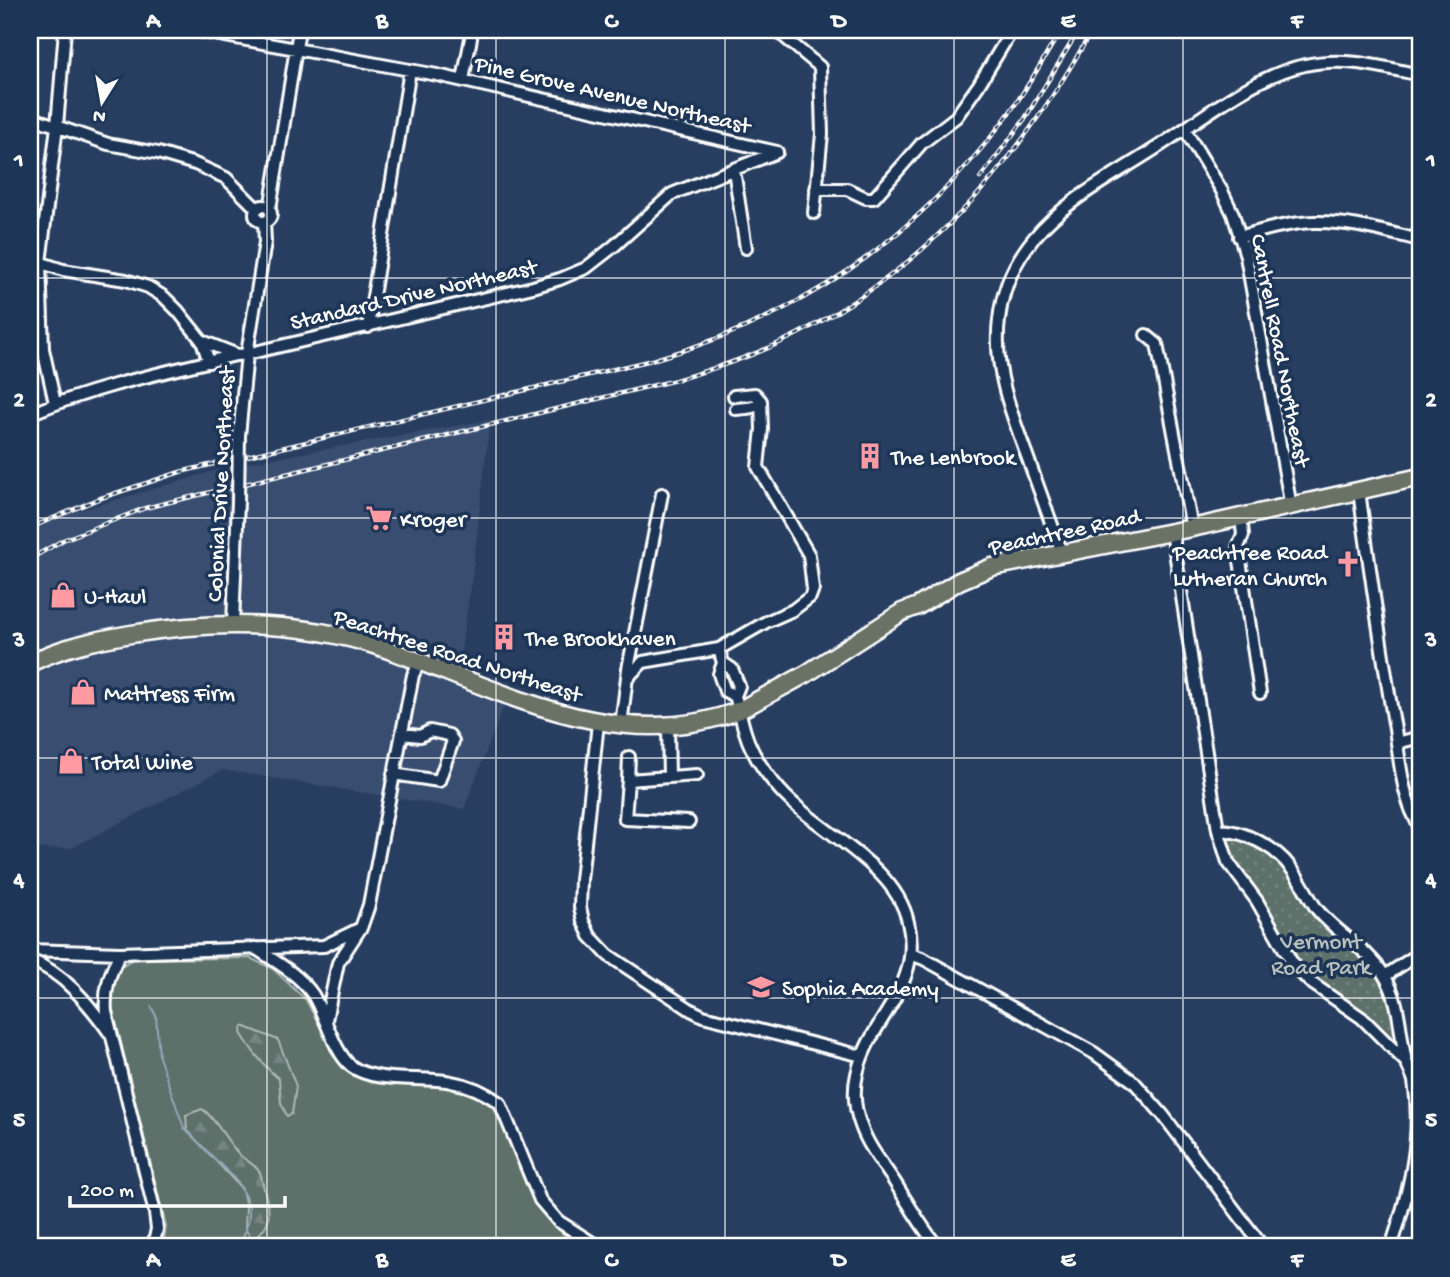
<svg xmlns="http://www.w3.org/2000/svg" width="1450" height="1277" font-family="'Gochi Hand',sans-serif">
<defs>
<pattern id="forest-firs" width="22" height="20" patternUnits="userSpaceOnUse" patternTransform="scale(1.75)"><rect width="22" height="20" fill="#5d706b"/><path d="M5 1l3.5 6h-7zM16 11l3.5 6h-7z" fill="#758581"/></pattern>
<pattern id="park-dots" width="8" height="8" patternUnits="userSpaceOnUse" patternTransform="scale(1.75)"><rect width="8" height="8" fill="#5d706b"/><path d="M2 2h.1M6 6h.1" fill="none" stroke="#758581" stroke-width="1.8" stroke-linecap="round"/></pattern>
</defs>
<rect width="100%" height="100%" fill="#283e61"/>
<filter id="ink" filterUnits="userSpaceOnUse"><feTurbulence type="fractalNoise" baseFrequency=".0143" numOctaves="2"/><feDisplacementMap in="SourceGraphic" scale="14" xChannelSelector="R" yChannelSelector="G"/><feConvolveMatrix kernelMatrix="1 2 1 2 8 2 1 2 1" color-interpolation-filters="sRGB"/></filter>
<g filter="url(#ink)">
<path fill="#394d70" d="M490,420l-18,157 -15,99 49,24 -42,109 -242,-39 -151,78 -41,1v-324l205,-60z"/>
<path fill="#5d706b" stroke="#aeb8b5" stroke-width="2" d="M250,958l23,11 33,31 29,55 15,17 25,8 63,5 43,9 25,30 30,79 28,32 19,12h-420l3,-20 -2,-9 -53,-216c4,-20 2,-34 22,-43z"/>
<path fill="url(#forest-firs)" stroke="#aeb8b5" stroke-width="2" d="M243,1026l35,14 18,46 -4,28 -5,2 -6,-13 -2,-24c-16,-13 -27,-28 -38,-46z
M202,1109c11,6 25,32 35,43 7,9 20,12 24,23 4,26 19,46 -8,64l-8,-10 1,-22 -4,-18 -55,-59 -1,-15z"/>
<path fill="url(#park-dots)" stroke="#aeb8b5" stroke-width="2" d="M1228,835l45,20 92,101 22,29 12,58 -7,-3 -39,-35 -53,-38 -69,-105 -7,-26z"/>
<g fill="none" stroke-linecap="round" stroke-linejoin="round">
<path stroke="#92a7bd" stroke-width="2" d="M151,1006l5,10 3,41 25,71 54,54 11,23v14l-9,28"/>
<g stroke="#fff" stroke-width="16">
<path id="minor" d="M192,30l245,45 340,77
M776,30l44,37 2,67 -8,79
M463,80l8,-42
M30,117l78,27 50,9 37,11 31,14 31,31
M1185,130l37,61 11,23 13,42 45,251
M734,170l12,78
M816,189h31l19,9h8l48,-55 34,-26 22,-31 34,-56
M255 214a8 8 0 1 1 16 0a8 8 0 1 1-16 0Z
M268,208l3,-5 28,-173
M1239,237c25,-7 49,-14 75,-15 36,-1 71,10 106,18
M30,259l33,11 63,10 22,7 16,10 14,14 24,30 7,21
M368,327l42,-257
M1146,335l11,9 35,184
M202,341l33,13
M55,403l-12,-54 -3,-86 17,-137 8,-96
M736,409c9,-1 20,0 25,-8
M30,414c66,-28 136,-42 206,-59l11,-1 286,-67 27,-8 26,-11 27,-21 59,-53 105,-42
M239,436l8,-82 18,-112 -1,-20
M1359,491c11,79 22,159 36,238 5,32 7,70 25,98
M1241,517l2,18 -5,12 22,146
M1172,532l46,298 10,32 29,39 37,65 16,16 52,36 44,44
M1062,553c-12,-33 -24,-67 -36,-100 -16,-43 -33,-87 -27,-133 3,-30 16,-59 35,-82 31,-38 79,-62 119,-88 46,-29 99,-74 152,-85 39,-9 77,2 115,10
M233,624l5,-123
M719,649l4,14 -4,11 6,17 10,5c4,12 6,23 10,36 6,21 21,42 35,58 38,43 115,73 128,132 16,66 -39,96 -51,152 -4,17 -2,36 4,52 7,20 21,37 33,55 14,22 27,46 44,66
M723,663l9,6 7,17 -4,10
M628,677l15,-15 76,-13 47,-27 27,-12 17,-13 3,-8 -4,-34 -51,-88 4,-38 -1,-28 -6,-7 -21,2
M598,723l-17,157 -1,27 3,14 7,15 18,19 83,55 12,6 159,40
M621,725l7,-56 34,-175
M668,726l1,51
M1397,743l23,-6
M629,757l-1,23 69,-5
M393,774l46,7 14,-40 -4,-6 -19,-4 -10,5 -18,-2
M628,780l-3,39 64,3
M1218,830c25,0 58,17 73,38 10,12 16,27 25,40 20,26 51,39 68,67 17,27 15,57 22,86 2,7 6,13 8,20 9,57 -5,112 -23,166
M255,948c20,13 45,27 58,47 12,20 21,57 38,71 24,18 71,10 100,16 19,3 34,10 49,21l40,97 18,21 41,26
M30,950l90,3 204,-7 37,-18 8,-23 44,-230 6,-12
M120,953c-10,20 -16,36 -14,59l49,201 2,16 -4,18
M911,954l13,5 170,94 40,29 29,33 100,132
M30,960c33,12 59,44 79,72
M1385,976l35,-23
M326,1020l12,-57 22,-34"/>
</g>
<g stroke="#fff" stroke-width="21">
<path id="highway" d="M30,663c32,-16 66,-23 101,-29 85,-14 170,-14 252,14 115,40 234,110 357,62l66,-36 96,-62 16,-6 41,-25 33,-14 200,-39 228,-51"/>
</g>
<use href="#minor" stroke="#1d3557" stroke-width="10"/>
<use href="#highway" stroke="#6a7165" stroke-width="16"/>
<g stroke="#fff" stroke-width="4.5">
<path id="rail" d="M980,178l44,-58 55,-90
M30,528l68,-29 82,-27 472,-112c146,-41 261,-119 352,-240 22,-29 39,-60 57,-90
M30,559l33,-19 82,-32 531,-128c34,-10 69,-21 101,-36 144,-67 239,-177 315,-314"/>
</g>
<use href="#rail" stroke="#1d3557" stroke-width="2" stroke-dasharray="5" stroke-linecap="butt"/>
<g stroke="#fff" stroke-width="16" stroke-linecap="butt">
<path id="minor-bridge" d="M238,501l1,-65"/>
</g>
<use href="#minor-bridge" stroke="#1d3557" stroke-width="10"/>
</g>
</g>
<path fill="none" stroke="#fff" stroke-width="2" stroke-opacity="0.55" d="M267,30v1217M496,30v1217M725,30v1217M954,30v1217M1183,30v1217M30,278h1390M30,518h1390M30,758h1390M30,998h1390"/>
<defs>
<g id="building-bare" transform="scale(2.1)"><path d="M-4-6H4V6H1V3H-1V6H-4ZM-2.5-4.3h1.7v1.8h-1.7ZM.8-4.3h1.7v1.8H.8ZM-2.5-1h1.7V.8h-1.7ZM.8-1h1.7V.8H.8Z" fill="#ff9aa2" stroke="#1d3557" stroke-width="2.5" paint-order="stroke"/></g>
<g id="supermarket-bare" transform="scale(2.1)"><path d="M-6-5.5h2.5l.6 2H6L4.5 2H-2.5L-4.4-4H-6ZM-1.5 3.2a1.3 1.3 0 1 0 .1 0ZM3 3.2a1.3 1.3 0 1 0 .1 0Z" fill="#ff9aa2" stroke="#1d3557" stroke-width="2.5" paint-order="stroke"/></g>
<g id="church-bare" transform="scale(2.1)"><path d="M-1.2-6h2.4v3.5h3.3v2.4h-3.3V6h-2.4V-.1h-3.3v-2.4h3.3Z" fill="#ff9aa2" stroke="#1d3557" stroke-width="2.5" paint-order="stroke"/></g>
<g id="shop-bare" transform="scale(2.1)"><path d="M-5-2.5h2.3a2.7 3.5 0 0 1 5.4 0H5L5.5 6h-11ZM-1.5-2.5h3a1.5 2.3 0 0 0-3 0Z" fill="#ff9aa2" stroke="#1d3557" stroke-width="2.5" paint-order="stroke"/></g>
<g id="school-bare" transform="scale(2.1)"><path d="M0-5L7-2L0 1L-7-2ZM-4 1L0 2.5L4 1V4Q0 6-4 4Z" fill="#ff9aa2" stroke="#1d3557" stroke-width="2.5" paint-order="stroke"/></g>
</defs>
<g fill-rule="evenodd">
<use href="#building-bare" x="870" y="456"/>
<use href="#supermarket-bare" x="379" y="518"/>
<use href="#church-bare" x="1348" y="564"/>
<use href="#shop-bare" x="63" y="595"/>
<use href="#building-bare" x="504" y="637"/>
<use href="#shop-bare" x="83" y="692"/>
<use href="#shop-bare" x="71" y="761"/>
<use href="#school-bare" x="761" y="987"/>
</g>
<g text-anchor="middle" stroke-width="7" stroke-linejoin="round" paint-order="stroke">
<g font-size="23" fill="#fff" stroke="#1d3557">
<text transform="translate(613 93) rotate(13)" y="8">Pine Grove Avenue Northeast</text>
<text transform="translate(413 293) rotate(-13)" y="8">Standard Drive Northeast</text>
<text transform="translate(1282 350) rotate(79)" y="8">Cantrell Road Northeast</text>
<text transform="translate(219 484) rotate(-87)" y="8">Colonial Drive Northeast</text>
<text transform="translate(1064 530) rotate(-12)" y="8">Peachtree Road</text>
<text transform="translate(458 654) rotate(18)" y="8">Peachtree Road Northeast</text>
</g>
<g font-size="23" fill="#fff" stroke="#1d3557" text-anchor="start">
<text x="891" y="464">The Lenbrook</text>
<text x="400" y="526">Kroger</text>
<text x="1327" y="559" text-anchor="end">Peachtree Road<tspan x="1327" dy="26">Lutheran Church</tspan></text>
<text x="84" y="603">U-Haul</text>
<text x="525" y="645">The Brookhaven</text>
<text x="104" y="700">Mattress Firm</text>
<text x="92" y="769">Total Wine</text>
<text x="782" y="995">Sophia Academy</text>
</g>
<g font-size="23" fill="#b6bfbc" stroke="#1d3557">
<text x="1321" y="948">Vermont<tspan x="1321" dy="26">Road Park</tspan></text>
</g>
</g>
<rect width="1450" height="1277" fill="none" stroke="#1d3557" stroke-width="77"/>
<g transform="translate(102 102) rotate(191)" stroke="#1d3557" stroke-width="5" paint-order="stroke">
<path d="M0-5L12 26L0 18L-12 26Z" fill="#ffffff"/>
<text y="-10" font-size="19" font-weight="bold" text-anchor="middle" fill="#ffffff">N</text>
</g>
<path d="M70 1196v10h215v-10" fill="none" stroke="#ffffff" stroke-width="3.5"/>
<text x="80" y="1196" font-size="21" fill="#ffffff" stroke="#1d3557" stroke-width="5" paint-order="stroke">200 m</text>
<rect x="38" y="38" width="1374" height="1200" fill="none" stroke="#fff" stroke-width="2.5"/>
<g font-size="23" text-anchor="middle" font-weight="bold" fill="#fff">
<text x="153" y="27">A</text>
<text x="382" y="27">B</text>
<text x="611" y="27">C</text>
<text x="839" y="27">D</text>
<text x="1068" y="27">E</text>
<text x="1297" y="27">F</text>
<text x="19" y="166">1</text>
<text x="1431" y="166">1</text>
<text x="19" y="406">2</text>
<text x="1431" y="406">2</text>
<text x="19" y="646">3</text>
<text x="1431" y="646">3</text>
<text x="19" y="886">4</text>
<text x="1431" y="886">4</text>
<text x="19" y="1126">5</text>
<text x="1431" y="1126">5</text>
<text x="153" y="1266">A</text>
<text x="382" y="1266">B</text>
<text x="611" y="1266">C</text>
<text x="839" y="1266">D</text>
<text x="1068" y="1266">E</text>
<text x="1297" y="1266">F</text>
</g>
</svg>
